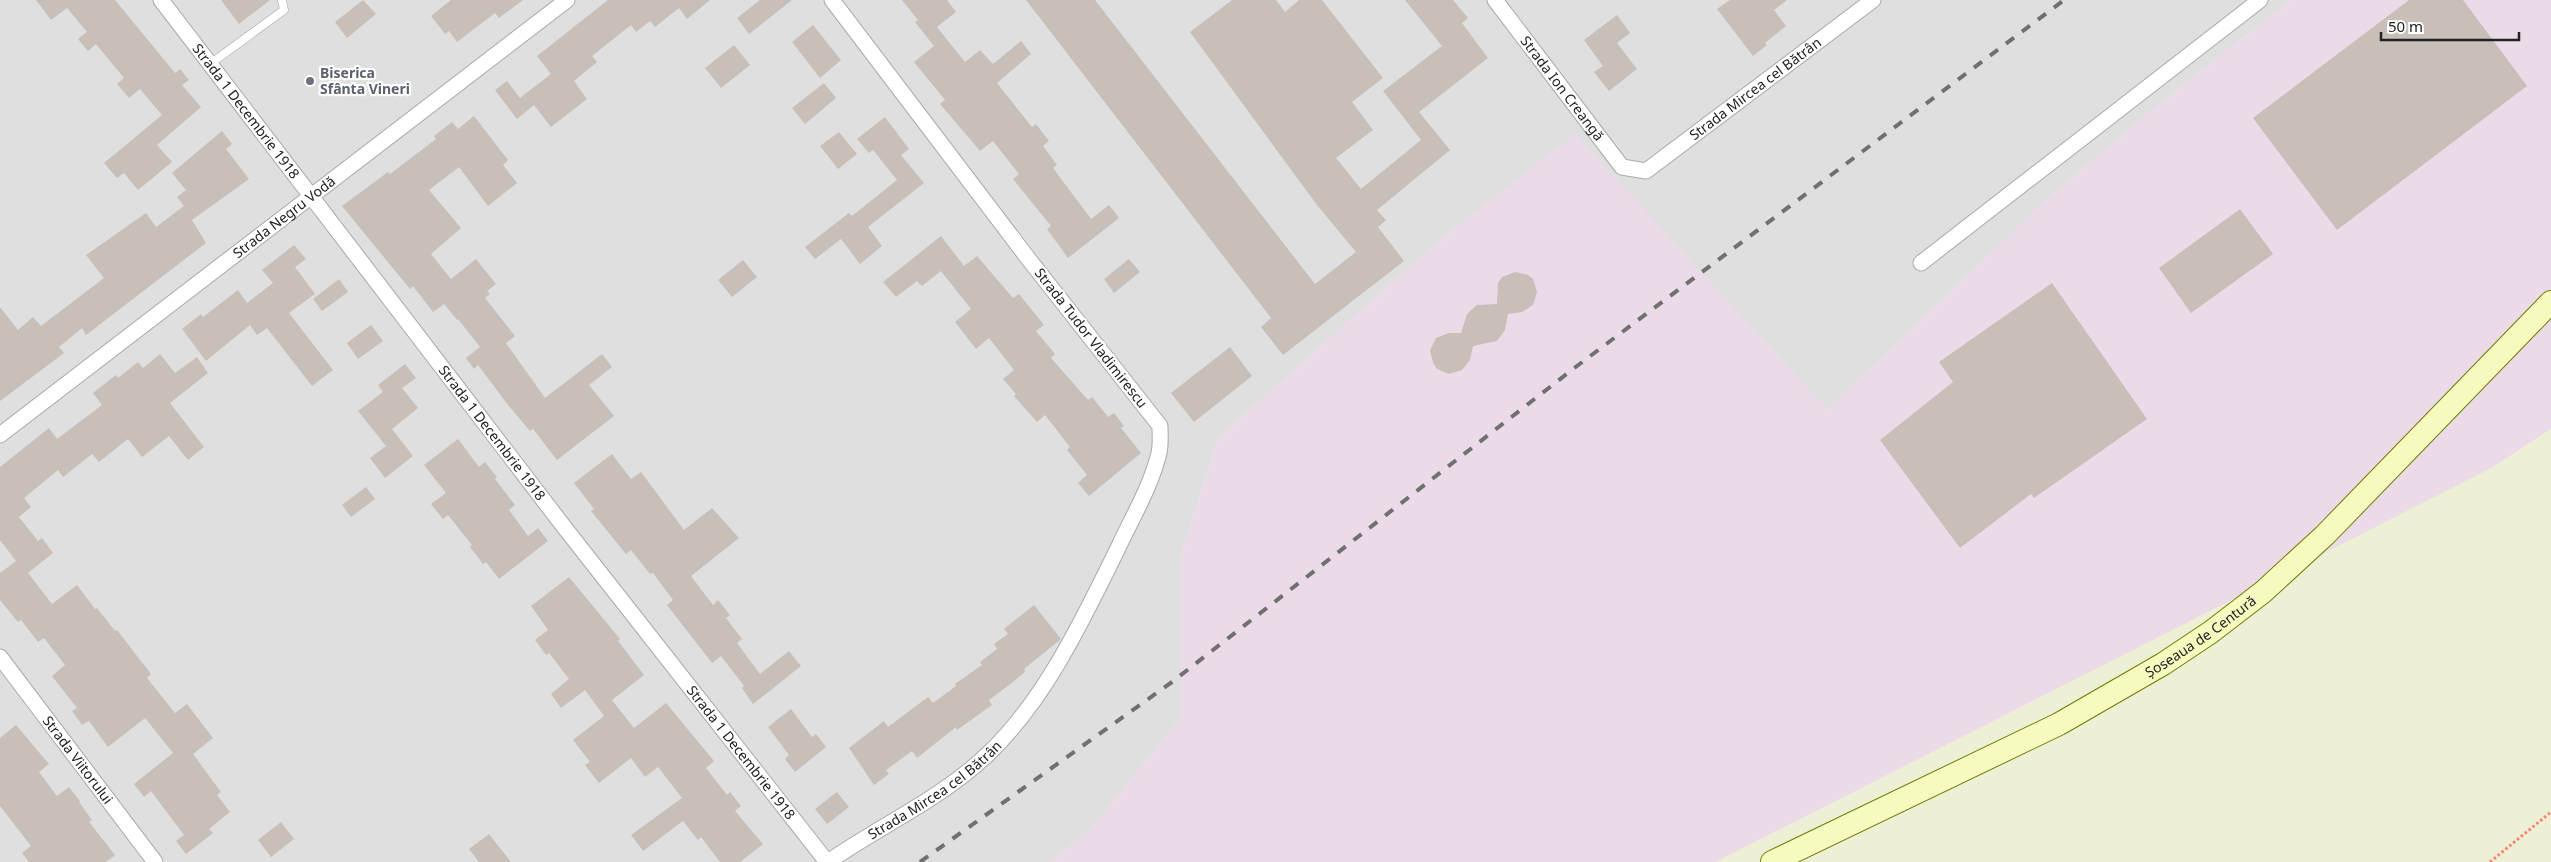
<svg xmlns="http://www.w3.org/2000/svg" width="2551" height="862" font-family="'Noto Sans',sans-serif">
<rect width="100%" height="100%" fill="#f2efe9"/>
<path fill="#e0dfdf" d="M0,0h2291l-114,90 -121,101 -229,219 -252,-275 -130,101 -227,202 -37,117v163l-92,113 -40,31h-1049z"/>
<path fill="#ebdbe8" d="M2291,0h260v429l-61,40 -774,393h-667l40,-31 92,-113v-163l37,-117 227,-202 130,-102 252,276 229,-219 121,-101z"/>
<path fill="#eef0d5" d="M2551,429v433h-835l774,-393z"/>
<path fill="#c7bfb8" d="M36,0h79l60,73 5,-4 9,11 -7,5 19,22 -44,38 15,17 -34,28 -14,-17 -7,5 -13,-15 58,-48 -22,-26 -11,9 -12,-14 7,-6 -28,-34 -8,7 -10,-12 9,-7 -20,-24 -16,12z
M221,0h49l-31,24z
M363,0l13,14 -29,24 -12,-16z
M451,0h72l-24,18 -4,-5 -38,29 -8,-11 -4,3 -14,-18z
M608,0h102l-23,19 -8,-11 -24,19 -5,-6 -14,11 -5,-7 -39,31 5,6 -23,19 13,18 -36,28 -17,-22 -17,14 -22,-29 12,-9 13,17 31,-24 -14,-18z
M760,0h32l-43,34 -12,-16z
M902,0h45l9,12 -19,15 28,35 15,-12 13,14 28,-23 10,13 -34,29 35,44 4,-3 13,17 -6,5 14,19 -4,3 38,51 18,-14 10,13 -51,40 -21,-29 4,-3 -38,-47 6,-5 -26,-33 -13,10 -40,-47 5,-4 -31,-38 20,-16 -19,-24 3,-2z
M1026,0h69l220,284 41,-32 -39,-47 -127,-173 42,-32h44l9,12 14,-12h23l61,78 -31,24 21,28 -37,28 25,31 60,-49 -38,-49 59,-45 -37,-46h48l15,18 -6,5 26,35 -69,54 31,38 -73,60 9,10 -8,7 26,34 -121,94 -22,-28 10,-9z
M1730,0h57l-13,10 12,16 -21,17 2,2 -14,11 -36,-47z
M2409,0h54l64,86 -190,144 -84,-112z
M1617,15l13,18 -13,10 20,26 -28,22 -15,-19 9,-6 -19,-26z
M813,25l28,35 -21,18 -28,-36z
M734,45l16,20 -29,23 -16,-20z
M824,83l12,15 -31,26 -13,-16z
M474,116l34,44 -5,5 14,18 -29,23 -29,-39 -30,23 32,38 -30,26 20,25 25,-20 20,25 -9,7 3,3 -5,4 30,38 -9,7 39,55 57,-44 10,13 -23,18 25,31 -57,44 -24,-31 -3,2 -22,-26 -30,-40 -4,4 -8,-11 14,-11 -22,-28 -1,1 -13,-16 -11,8 -20,-26 -3,3 -68,-83 46,-34 2,2 46,-35 -2,-3 18,-14 6,7z
M885,117l24,32 -8,6 23,28 -56,44 14,19 -22,18 -19,-25 -26,20 -10,-12 44,-34 3,3 45,-36 -24,-30 -4,3 -12,-14z
M222,131l10,13 -6,5 23,30 -57,41 14,23 -120,92 -4,-7 -23,19 5,6 -64,48v-94l18,23 15,-13 8,9 63,-48 -18,-23 60,-42 10,14 28,-21 -7,-9 9,-7 -14,-17z
M839,132l18,22 -19,15 -18,-23z
M2240,209l33,45 -82,59 -32,-45z
M941,236l23,30 13,-10 36,42 6,-4 25,31 -8,6 19,23 -4,4 37,42 4,-3 16,20 6,-4 10,13 -3,2 20,25 -52,43 -11,-13 9,-8 -20,-25 3,-3 -25,-32 -8,7 -23,-26 2,-2 -13,-15 11,-9 -25,-32 -13,11 -21,-27 16,-13 -30,-38 -19,15 -5,-5 -21,16 -13,-15z
M294,245l12,14 -11,8 20,27 -26,19 44,57 -21,16 -45,-58 -10,7 -7,-10 -44,36 -24,-32 19,-15 2,3 35,-27 9,13 26,-20 -11,-13z
M1129,259l11,13 -26,21 -10,-14z
M743,260l14,17 -25,20 -14,-17z
M1515,272l13,3 5,4 4,13 -4,13 -11,7 -14,2 -3,16 -8,11 -24,5 -3,14 -8,10 -13,4 -12,-5 -4,-6 -3,-13 6,-12 13,-5h12l6,-19 10,-9 20,-1 1,-21 4,-6z
M339,279l9,13 -26,19 -9,-12z
M2052,283l95,136 -113,79 -3,-4 -71,54 -80,-108 73,-58 -14,-20z
M371,325l12,16 -25,18 -11,-16z
M1230,347l22,29 -58,46 -23,-29z
M160,354l15,19 22,-16 11,16 -38,30 34,44 -16,13 -19,-24 -27,21 -14,-18 -29,23 -7,-8 -29,23 -5,-7 -34,28 7,9 -12,10 19,24 4,-3 11,15 -25,20 24,31 25,-19 18,24 2,-1 18,23 2,-1 34,44 -4,4 28,35 12,-9 26,34 -20,16 28,38 -4,3 13,17 -21,17 4,4 -27,21 -10,-13 8,-6 -33,-44 -7,6 -10,-13 39,-31 -28,-35 -37,29 -19,-26 -7,4 -10,-14 5,-3 -25,-32 13,-11 -21,-27 -6,4 -17,-22 -3,2 -18,-22v-27l16,-12 -16,-21v-73l49,-39 8,11 45,-34 -9,-12 23,-18 2,3 20,-16 5,6z
M405,364l11,14 -14,10 16,20 -26,21 21,27 -28,22 -15,-20 16,-12 -28,-35 25,-19 -5,-7z
M458,439l21,28 6,-5 12,15 -2,2 20,26 -6,5 19,26 10,-8 10,13 -49,38 -13,-17 -3,2 -13,-17 2,-2 -24,-30 -5,4 -12,-15 15,-11 -22,-28z
M612,454l19,25 10,-7 43,58 28,-22 27,30 -48,38 22,29 5,-5 12,15 -4,3 16,21 -5,4 23,31 29,-23 12,15 -48,38 -11,-16 2,-2 -23,-30 -9,7 -45,-58 6,-5 -20,-27 -3,1 -19,-24 -5,4 -35,-43 3,-2 -20,-26z
M366,487l9,12 -24,18 -9,-12z
M569,577l51,62 -2,2 26,34 -32,25 22,28 32,-25 48,58 -8,7 21,27 3,-3 11,14 -6,5 28,33 -23,18h-20l-19,-25 -3,3 -15,-19 -40,30 -12,-16 51,-37 -24,-31 -13,10 -14,-19 -32,25 -14,-18 5,-3 -17,-22 31,-24 -19,-26 -24,18 -10,-14 18,-15 -20,-26 -3,2 -11,-15 13,-10 -17,-24z
M1034,605l27,34 -37,30 1,3 -12,10 -24,18 3,5 -35,25 -1,-3 -39,31 -5,-7 -26,19 3,4 -15,11 -25,-37 35,-27 4,6 40,-30 5,6 23,-17 -1,-2 27,-19 -2,-3 17,-13 -3,-5 14,-10 -4,-5z
M791,709l21,28 4,-3 10,13 -31,25 -10,-13 4,-4 -21,-28z
M16,725l33,39 -10,8 18,24 12,-9 11,14 -1,1 13,18 -3,2 26,33 -9,7h-77l-7,-9 9,-7 -31,-40v-68z
M837,792l12,15 -22,17 -12,-15z
M281,822l13,17 -23,18 -13,-17z
M489,834l22,28h-32l-10,-13z"/>
<g fill="none" stroke-linecap="round" stroke-linejoin="round">
<g stroke="#a9a9a9" stroke-width="9">
<path id="service" d="M210,64l74,-54 -2,-10"/>
</g>
<g stroke="#a9a9a9" stroke-width="17">
<g id="minor">
<path id="s1" d="M161,0l400,523 266,339"/>
<path id="s2" d="M1495,0l127,167 24,4 227,-171"/>
<path d="M1921,263l339,-263"/>
<path id="s3" d="M0,435l567,-435"/>
<path id="s4" d="M0,657l155,205"/>
<path id="s5" d="M828,862c53,-37 113,-63 160,-108 58,-55 96,-137 131,-208 14,-30 32,-60 40,-93 2,-9 1,-18 1,-27l-133,-169 -195,-257"/>
</g>
</g>
<g stroke="#707d05" stroke-width="24">
<g id="secondary">
<path id="s6" d="M1772,862l287,-138 104,-60 48,-32 52,-40 62,-57 226,-233"/>
</g>
</g>
<path stroke="#fa8072" stroke-width="3" stroke-dasharray="2.5 2.5" stroke-linecap="butt" d="M2490,862l61,-50"/>
<use href="#service" stroke="#fff" stroke-width="8"/>
<use href="#minor" stroke="#fff" stroke-width="15"/>
<use href="#secondary" stroke="#f7fabf" stroke-width="22"/>
<path stroke="#707070" stroke-width="4" stroke-dasharray="10 10" stroke-linecap="butt" d="M920,862l252,-180 401,-313 491,-369"/>
</g>
<circle fill="#6b7280" stroke="#fff" stroke-width="2" cx="310" cy="81" r="5"/>
<g text-anchor="middle" stroke-width="4.5" stroke-linejoin="round" paint-order="stroke">
<g font-size="14" font-weight="bold" fill="#5b616d" stroke="#fff" text-anchor="start">
<text x="320" y="78">Biserica<tspan x="320" dy="16">Sfânta Vineri</tspan></text>
</g>
<g font-size="14" fill="#222" stroke="#fff">
<text dy="5" stroke="none"><textPath href="#s2" startOffset="111">Strada Ion Creangă</textPath></text>
<text dy="5" stroke="none"><textPath href="#s2" startOffset="371">Strada Mircea cel Bătrân</textPath></text>
<text dy="5" stroke="none"><textPath href="#s1" startOffset="140">Strada 1 Decembrie 1918</textPath></text>
<text dy="5" stroke="none"><textPath href="#s3" startOffset="358">Strada Negru Vodă</textPath></text>
<text transform="translate(1091 338) rotate(52)" y="5">Strada Tudor Vladimirescu</text>
<text dy="5" stroke="none"><textPath href="#s1" startOffset="545">Strada 1 Decembrie 1918</textPath></text>
<text dy="5" stroke="none"><textPath href="#s6" startOffset="485">Șoseaua de Centură</textPath></text>
<text dy="5" stroke="none"><textPath href="#s1" startOffset="950">Strada 1 Decembrie 1918</textPath></text>
<text dy="5" stroke="none"><textPath href="#s4" startOffset="129">Strada Viitorului</textPath></text>
<text dy="5" stroke="none"><textPath href="#s5" startOffset="129">Strada Mircea cel Bătrân</textPath></text>
</g>
</g>
<path d="M2381 32v8h138v-8" fill="none" stroke="#222222" stroke-width="2.5"/>
<text x="2388" y="32" font-size="15" fill="#222222" stroke="#ffffff" stroke-width="4" paint-order="stroke">50 m</text>
</svg>
